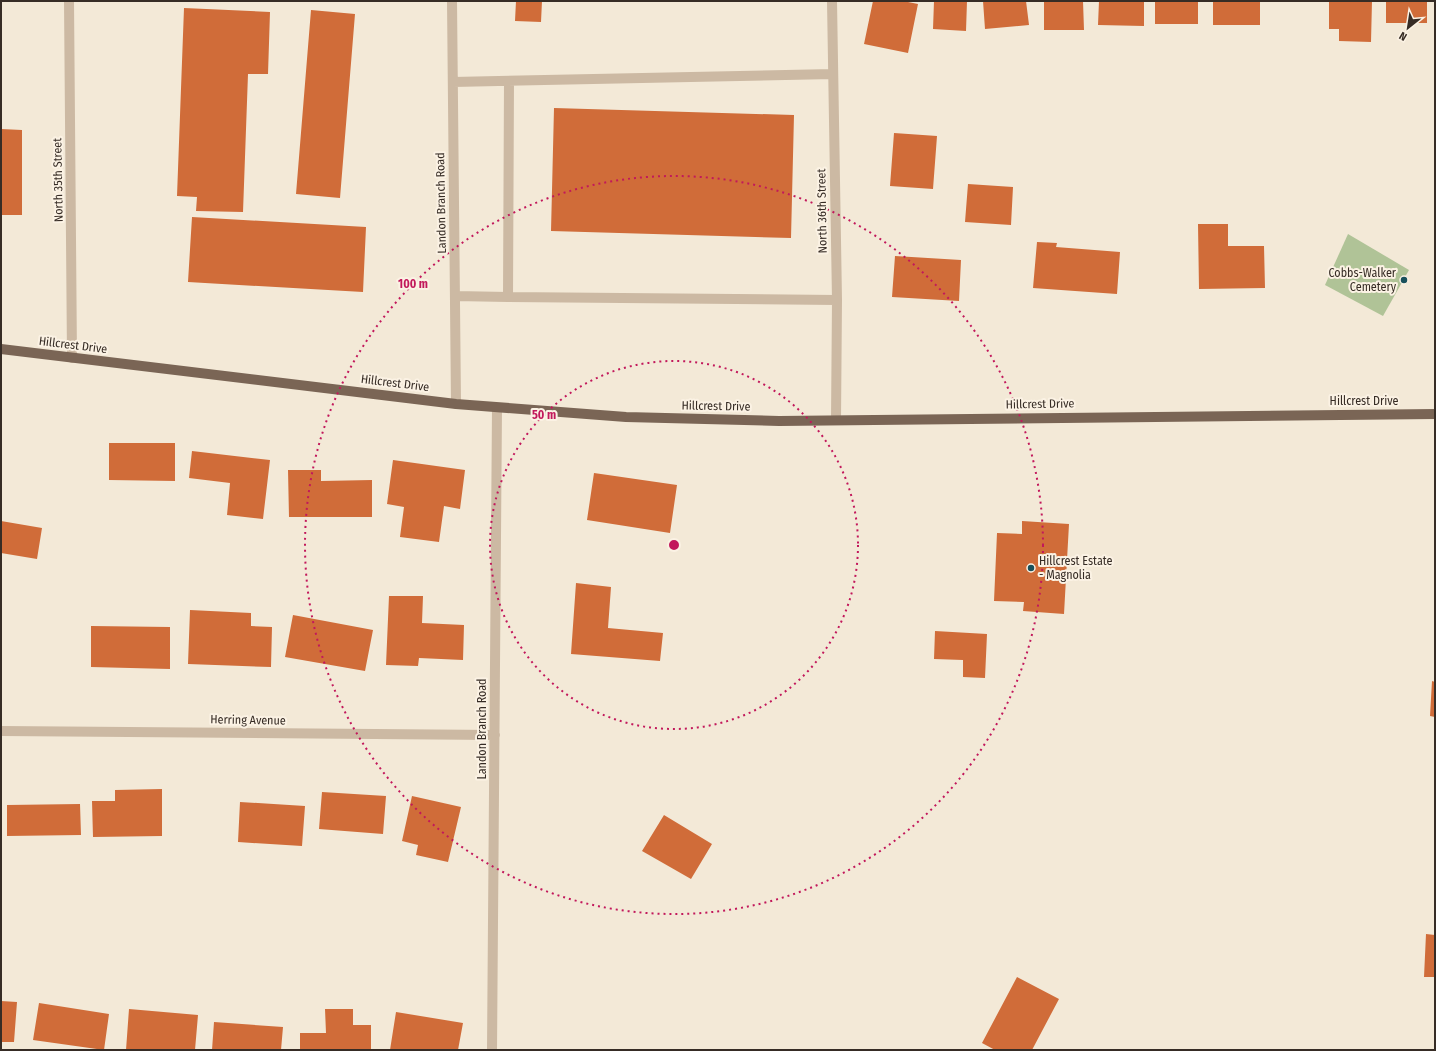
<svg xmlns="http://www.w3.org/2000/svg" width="1436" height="1051" font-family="'Fira Sans Condensed',sans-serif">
<rect width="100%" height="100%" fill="#f3e9d7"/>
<path fill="#b0c397" d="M1348,234l61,36 -26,46 -58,-31z"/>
<path fill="#d06c39" d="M516,1h26l-1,21 -26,-1z
M873,1h30l15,3 -10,49 -44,-9z
M934,1h33l-1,30 -33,-2z
M983,1h43l3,24 -44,4z
M1044,1h39l1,29h-40z
M1099,1h45v25l-46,-1z
M1155,1h43v23h-43z
M1213,1h47v24h-47z
M1329,1h43l-1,41 -32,-1v-12h-10z
M1386,1h41v22h-41z
M184,8l86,4 -2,62h-20l-5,138 -47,-1 1,-14 -20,-1z
M311,10l44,4 -15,184 -44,-4z
M554,108l240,7 -3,123 -240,-7z
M1,129l21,1v85h-21z
M894,133l43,3 -4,53 -43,-3z
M968,184l45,3 -2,38 -46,-3z
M192,217l174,10 -3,65 -175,-10z
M1198,224h30v22h36l1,42 -66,1z
M1037,242l20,1 -1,4 64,5 -3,42 -84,-6z
M895,256l66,4 -2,41 -67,-4z
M109,443h66v38l-66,-1z
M192,451l78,9 -7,59 -36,-4 3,-32 -41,-5z
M393,460l72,10 -5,39 -16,-3 -5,36 -39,-5 4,-30 -17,-3z
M288,470h33v11l51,-1v37h-83z
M594,473l83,12 -7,48 -83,-13z
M1,521l41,7 -5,31 -36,-6z
M1022,521l47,3 -5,90 -41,-3 1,-9 -30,-1 3,-68 25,1z
M576,583l35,4 -3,41 55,5 -3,28 -89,-7z
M389,596h34l-1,27 42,2 -1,35 -44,-2 -1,8 -32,-1z
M190,610l61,3v13l21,1 -1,40 -83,-3z
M293,615l80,15 -8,41 -80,-14z
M91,626l79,1v42l-79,-2z
M935,631l52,3 -2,44 -22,-1v-17l-29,-1z
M1432,681l3,1v35l-5,-1z
M162,789v47l-69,1 -1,-36h23v-11z
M322,792l64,4 -3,38 -64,-5z
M412,796l49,11 -13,55 -32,-7 2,-10 -16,-4z
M240,802l65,4 -3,40 -64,-4z
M80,804l1,31 -74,1v-31z
M664,815l48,29 -21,35 -49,-28z
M1426,934l9,1v42h-11z
M1017,977l42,22 -27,51h-37l-13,-7z
M1,1001l16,1 -3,40h-13z
M39,1003l70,11 -5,36 -71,-10z
M129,1009l69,6 -3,35h-69z
M325,1009h28v16h18v25h-71v-17h26z
M396,1012l67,11 -5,27h-68z
M214,1022l69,5 -2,23h-69z"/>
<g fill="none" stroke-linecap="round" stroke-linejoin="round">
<path stroke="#ccb9a3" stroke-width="10" d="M69,1l3,357
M452,1l4,403
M832,1l5,299 -1,120
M509,81l-1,216 329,3
M453,82l380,-8
M455,296l53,1
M1,731l494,4
M492,1050l5,-642"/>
<path stroke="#7a6555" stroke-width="10" d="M1,349l455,55 170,13 153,4 656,-7"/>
</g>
<g fill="none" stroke="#c2185b" stroke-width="2" stroke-dasharray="2 4">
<circle cx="674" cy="545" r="184"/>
<circle cx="674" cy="545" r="369"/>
</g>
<g fill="#18505b" stroke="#fbf2e4" stroke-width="1.5">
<circle cx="1404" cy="280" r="4"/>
<circle cx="1031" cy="568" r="4"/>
</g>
<g text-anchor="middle" stroke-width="4" stroke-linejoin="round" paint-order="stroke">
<g font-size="12" fill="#362c25" stroke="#fbf2e4">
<text transform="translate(58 180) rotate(-91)" y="4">North 35th Street</text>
<text transform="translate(441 203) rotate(-91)" y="4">Landon Branch Road</text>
<text transform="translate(822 211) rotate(-91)" y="4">North 36th Street</text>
<text transform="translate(73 345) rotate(7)" y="4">Hillcrest Drive</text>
<text transform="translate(395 383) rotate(7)" y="4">Hillcrest Drive</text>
<text x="1364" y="405">Hillcrest Drive</text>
<text transform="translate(1040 404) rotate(-1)" y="4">Hillcrest Drive</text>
<text transform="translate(716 406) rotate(1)" y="4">Hillcrest Drive</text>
<text transform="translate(248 720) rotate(1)" y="4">Herring Avenue</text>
<text transform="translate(482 729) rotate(-90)" y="4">Landon Branch Road</text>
</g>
<g font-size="12" fill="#362c25" stroke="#fbf2e4" text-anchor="end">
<text x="1396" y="277">Cobbs-Walker<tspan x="1396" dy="14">Cemetery</tspan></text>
<text x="1039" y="565" text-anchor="start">Hillcrest Estate<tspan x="1039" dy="14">- Magnolia</tspan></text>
</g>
</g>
<circle cx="674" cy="545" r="6" fill="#c2185b" stroke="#fbf2e4" stroke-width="2"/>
<g font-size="12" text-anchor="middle" font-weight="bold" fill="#c2185b" stroke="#fbf2e4" stroke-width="4" stroke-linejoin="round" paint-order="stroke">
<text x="413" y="288">100 m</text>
<text x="544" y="419">50 m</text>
</g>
<rect width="1436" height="1051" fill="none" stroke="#362c25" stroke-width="4"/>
<g transform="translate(1408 28) rotate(210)" stroke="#fbf2e4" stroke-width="3" paint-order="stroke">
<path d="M0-3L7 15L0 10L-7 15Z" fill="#362c25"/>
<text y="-6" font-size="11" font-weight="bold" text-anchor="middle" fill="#362c25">N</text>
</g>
</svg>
